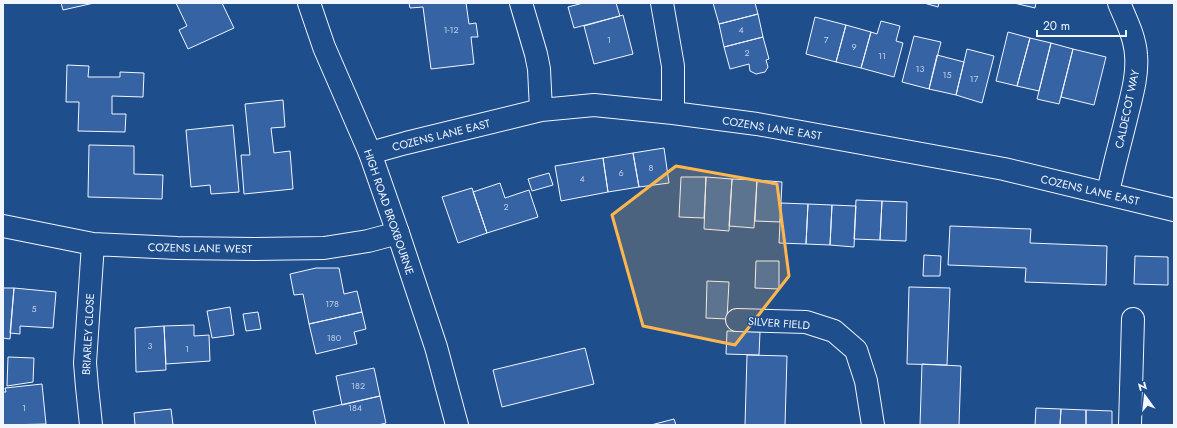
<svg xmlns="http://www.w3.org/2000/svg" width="1177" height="428" font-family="Jost,sans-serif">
<rect width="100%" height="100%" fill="#1f4e8c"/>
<path fill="#3563a3" stroke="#f2f6ff" d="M61,3h33l-31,7z
M176,3h46l12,25 -46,21 -9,-19 8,-4z
M409,3h57l3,21 7,-1 2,14h-7l3,27 -43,5 -8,-62 -13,1z
M583,3h33l4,13 -46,12 -6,-21z
M713,3h42l3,11 -39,10z
M924,3h15l-1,4z
M1014,3h22l-1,5z
M758,14l5,23 -39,10 -5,-23z
M623,15l10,39 -39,10 -10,-38z
M815,17l31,8 -10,37 -30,-8z
M881,21l19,5 -4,15 7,2 -9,34 -33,-9 10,-36 6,2z
M846,25l25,7 -10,36 -25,-6z
M1008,32l22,6 -13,48 -21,-5z
M914,36l27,6 -12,47 -27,-7z
M763,37l6,22 -3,1 2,7 -3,5 -9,2 -6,-3 -1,-7 -19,5 -6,-22z
M1030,38l21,5 -12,48 -22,-5z
M1051,43l22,6 -14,55 -22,-5z
M967,49l27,7 -12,47 -26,-8z
M1073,49l33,8 -12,48 -33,-8z
M937,55l27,7 -8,33 -27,-6z
M67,65l22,1 -1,11h32v-5l24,1 -1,24 -31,-1v18h14l-1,18 -47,-1 1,-29h-13z
M283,100l2,27 -14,1 3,25 16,-2 3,38 -49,5 -3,-39h9l-5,-51z
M233,125l6,67 -28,2 -1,-9 -19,2 -5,-57z
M89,145l45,1v28l29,1 -1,24 -74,-2z
M664,148l5,35 -30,4 -6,-34z
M633,153l6,34 -31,5 -5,-34z
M603,158l5,34 -47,9 -6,-35z
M549,173l4,12 -21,6 -4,-12z
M681,177h25l-2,41 -25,-1z
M706,177l26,2 -3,52 -25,-2z
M732,179l25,1 -3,48 -25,-2z
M757,180l25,2 -2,40 -25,-1z
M500,183l5,15 24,-8 9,27 -51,16 -14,-41z
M472,188l15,45 -29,10 -16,-46z
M856,200l26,1 -2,39 -26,-1z
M882,201l25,1 -1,39 -26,-1z
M781,203l27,1 -2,40 -27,-1z
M808,204l24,1 -2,40 -24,-1z
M832,205l24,1 -2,41 -24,-2z
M950,226l81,3 -1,14 77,3 -1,39 -81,-3 1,-14 -78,-3z
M924,255l17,1 -1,20h-17z
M1135,256l33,1v28l-34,-1z
M756,261h23v28l-24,-1z
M316,268h23l5,26 13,-3 5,21 -53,12 -6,-30 -9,1 -4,-21z
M707,281l22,1 -2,37 -21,-1z
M909,287l41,1 -3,77 -40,-1z
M3,288h11l-4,51 -7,-1z
M14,288l42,4 -3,36 -33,-2v8l-10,-1z
M230,307l4,28 -22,3 -5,-27z
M258,312l3,17 -15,2 -3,-17z
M362,312l4,17 -12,3 3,12 -41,10 -7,-30z
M194,325v11l15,-1 1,26 -44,3 -2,-38z
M164,326l2,44 -30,2 -1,-44z
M727,331l33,1 -1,23 -33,-1z
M585,348l9,36 -92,23 -9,-37z
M747,355l40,1 -2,69h-40z
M8,357l26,1 -1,24 -26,4z
M922,364l39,2 -2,59h-39z
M374,368l6,28 -38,9 -6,-29z
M42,384l4,40 -43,1v-33h3l-1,-4z
M380,396l6,27 -8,2h-62l-3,-14z
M1036,408l25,1 -1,16h-25z
M171,409l2,16h-38l-1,-12z
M1061,409l25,1v15h-26z
M1086,410l26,1v14h-26z
M674,419l2,6h-25z"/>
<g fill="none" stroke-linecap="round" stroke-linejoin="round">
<g stroke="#f2f6ff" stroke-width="24">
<path id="minor" d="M521,3l15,51 3,15 2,41
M662,3l11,63v47
M370,153l36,-10 135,-33 53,-5 79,8 84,11 247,45 170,41
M1108,193c5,-25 12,-49 18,-74 5,-21 12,-43 10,-64 -1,-18 -10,-35 -17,-52
M3,226l90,18 84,4 77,1 70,-1 44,-7 30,-8
M737,320l69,2 28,9 22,19 10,31 7,44
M91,425l-4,-38 -2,-24 8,-119
M1130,425l3,-106"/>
</g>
<g stroke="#f2f6ff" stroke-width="24">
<path id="major" d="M309,3l15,44 46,106 28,80 38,114 21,78"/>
</g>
<use href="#minor" stroke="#1f4e8c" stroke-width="22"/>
<use href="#major" stroke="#1f4e8c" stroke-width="22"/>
</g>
<path fill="#ffb74d" fill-opacity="0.2" stroke="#ffb74d" stroke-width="3" stroke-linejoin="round" d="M676,166l101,18 12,92 -54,69 -92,-19 -31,-111z"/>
<g text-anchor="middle" stroke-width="3" stroke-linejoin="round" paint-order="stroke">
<g font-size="9" fill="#c3d1e8">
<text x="451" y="33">1-12</text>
<text x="741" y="33">4</text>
<text x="609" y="43">1</text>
<text x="826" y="43">7</text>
<text x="854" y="50">9</text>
<text x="747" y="56">2</text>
<text x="882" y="59">11</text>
<text x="920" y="72">13</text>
<text x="947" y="78">15</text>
<text x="974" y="82">17</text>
<text x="651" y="171">8</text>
<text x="621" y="176">6</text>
<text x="582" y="182">4</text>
<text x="506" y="210">2</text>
<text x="332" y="307">178</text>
<text x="34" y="312">5</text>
<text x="334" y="341">180</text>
<text x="150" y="349">3</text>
<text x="187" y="352">1</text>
<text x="358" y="389">182</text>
<text x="24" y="411">1</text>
<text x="355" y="411">184</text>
</g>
<g font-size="11" fill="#f2f6ff" stroke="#1f4e8c">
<text transform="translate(1127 109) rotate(-78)" y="4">CALDECOT WAY</text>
<text transform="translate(772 128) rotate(9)" y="4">COZENS LANE EAST</text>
<text transform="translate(441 135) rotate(-14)" y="4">COZENS LANE EAST</text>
<text transform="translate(1090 190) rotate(13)" y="4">COZENS LANE EAST</text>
<text transform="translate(389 212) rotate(71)" y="4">HIGH ROAD BROXBOURNE</text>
<text transform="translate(200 248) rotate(1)" y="4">COZENS LANE WEST</text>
<text transform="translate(779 323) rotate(4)" y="4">SILVER FIELD</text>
<text transform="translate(88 334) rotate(-87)" y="4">BRIARLEY CLOSE</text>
</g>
</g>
<rect width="1177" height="428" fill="none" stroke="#f2f6ff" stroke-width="8"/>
<g transform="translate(1145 396) rotate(345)" stroke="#1f4e8c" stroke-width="3" paint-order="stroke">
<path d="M0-3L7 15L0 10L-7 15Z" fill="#f2f6ff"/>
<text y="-6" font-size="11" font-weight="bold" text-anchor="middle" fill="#f2f6ff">N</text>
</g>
<path d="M1037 30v6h89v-6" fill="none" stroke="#f2f6ff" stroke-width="2"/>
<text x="1043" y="30" font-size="12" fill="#f2f6ff" stroke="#1f4e8c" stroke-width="3" paint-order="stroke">20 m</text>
</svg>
